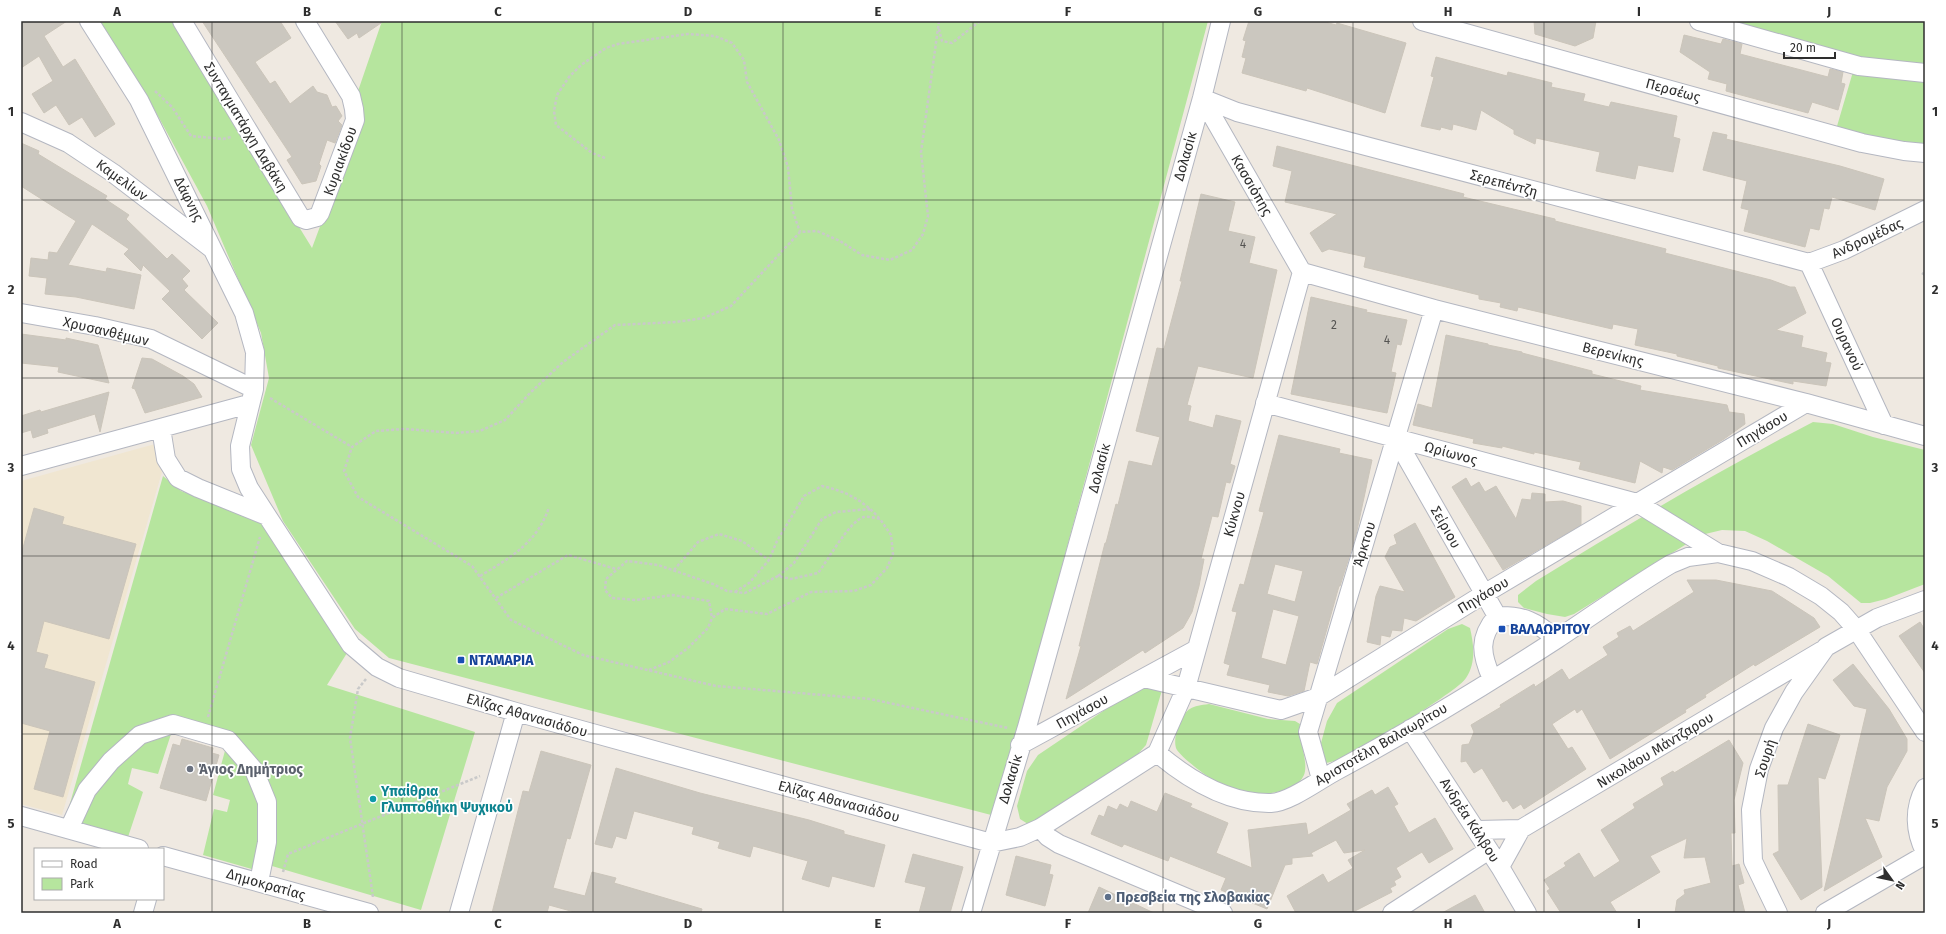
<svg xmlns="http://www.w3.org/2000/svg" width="1946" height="934" font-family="'Fira Sans',sans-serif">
<rect width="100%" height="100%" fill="#efe9e1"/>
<path fill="#f0e6d1" d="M155,444l7,28 -100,343 -41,-11v-323z"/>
<path fill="#b6e59e" d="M100,21h72l140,227 45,-121v-33l25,-73h826l-213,795 -606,-158 -34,-29 -72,-108 -32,-76 18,-67 -8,-45 -54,-127 -55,-101z
M1727,21h198v130l-90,-18 22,-75z
M1813,422l20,2 40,13 52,13v134l-39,15 -16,4h-9l-33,-27 -61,-35 -22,-10 -23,-1 -21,5 -127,79 -9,3 -18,-3 -23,-6 -6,-6v-7l18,-14c91,-56 182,-110 277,-159z
M163,476l18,15 51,19 28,7 87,136 -20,32 148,47 -54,178 -149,-44 -3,8 -66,-19 11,-46 13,3 3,-12 -17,-5 13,-48 -54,-16 -14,43 -26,-6 -4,16 15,8 -16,48 -62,-19z
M1462,624l8,4c4,17 6,35 -4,50 -7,13 -114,77 -131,83 -3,1 -6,1 -9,2l-5,-20 6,-22 10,-18 111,-74z
M1144,687l18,3 -16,55 -9,10 -95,63 -14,6 -8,-5 -3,-13 10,-35 11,-16 89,-60z
M1209,704l59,15 27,2 5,3c-2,15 9,38 4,51 -9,22 -58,22 -76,14 -10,-4 -49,-32 -52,-41 -2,-6 0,-18 3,-24 7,-16 13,-18 30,-20z"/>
<path fill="#cbc7bf" stroke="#cbc5ba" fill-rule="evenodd" d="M21,21h46l-23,15 19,31 12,-8 40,65 -20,13 -13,-20 -13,8 -13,-20 -12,8 -12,-19 21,-13 -14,-25 -18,12z
M202,21h78l11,17 -36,24 15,22 5,-3 15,23 23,-18 4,6 10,3 5,12 4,-1 6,10 -4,5 4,4 -7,18 -8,-3 -8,24 2,2 -5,15 -14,3 -15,-24 5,-3z
M335,21h49l-25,17 -2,-5 -9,6z
M1249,21h73l14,4 1,-2 69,20 -21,70 -78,-25 -1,3 -64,-18 4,-15 -4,-1 4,-16 -3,-1z
M1534,21h62l-3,17 -18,8 -40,-12z
M1684,35l37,9 2,-5 19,5 -2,10 88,23 2,-8 13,3 -2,11 4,1 -7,26 -26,-8 -4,11 -82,-22 1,-7 -19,-5 2,-7 -30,-20z
M1436,57l71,19 1,-4 44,11 -1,4 34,7 -2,7 26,6 2,-5 66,14 -4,21 7,2 -7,33 -35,-7 -3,14 -39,-8 4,-19 -64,-14 -1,6 -21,-10v-4l-33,-20 -5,20 -23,-6 -1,6 -11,-3 -1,3 -19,-4 13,-49 -3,-1z
M1713,132l14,3 -1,4 114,27 44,13 -9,31 -43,-13 -3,12 -5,-1 -5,22 -9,-2 -5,19 -61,-16 5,-21 -8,-2 6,-27 -44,-11z
M21,143l18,8 -1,3 69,42 -2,3 24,16 -3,4 41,40 5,-5 18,17 -8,8 6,7 -4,4 34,33 -16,16 -40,-40 8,-8 -27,-26 -2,6 -17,-17 5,-5 -37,-25 -24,41 38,7 1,-4 34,7 -7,34 -58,-12 -31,-3 2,-16 -18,-2 2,-18 17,2 1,-8 8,1 19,-32 -55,-35z
M1277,146l187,48 -1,3 92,22v2l111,28 -1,4 106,27 19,7h5l11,26 -30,17 27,6 -2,11 26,6 -2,9 6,1 -5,23 -33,-5v3l-75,-16v-2l-41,-10v-2l-42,-9 3,-16 -25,-5 -1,5 -94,-22 -1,4 -17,-4 1,-4 -22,-4v-4l-115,-28 2,-10 -37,-8 -7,3 -12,-19 27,-19 -52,-12 7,-31 -19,-5z
M1201,194l34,8 -7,29 27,6 -6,26 28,7 -24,108 -55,-12 -11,39 4,1 -3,15 25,7 3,-13 25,6 -11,43 5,2 -5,17 -4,-1 -8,35 -6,-1 -11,43h3l-5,27 -7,26 -9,16 -38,25 -2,-3 -77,49 15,-53h-2l26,-103h1l10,-39 2,1 11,-44 23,5 8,-29 -24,-6 21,-83 7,1 18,-68h-2z
M1311,297l56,13 -1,2 41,8 -6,25 -4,-1 -6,28 5,1 -9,40 -96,-19z
M21,334l45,6v-2l32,7 11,38 -51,-11 1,-5 -38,-4z
M1446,335l42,9v1l34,7v1l70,18v3l49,12 -1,4 87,15 2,7 15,2 1,10 -21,15 -52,31 -9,-3 -1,6 -22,-12 -5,22 -56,-14 2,-7 -47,-10v2l-32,-8v2l-29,-5 1,-4 -61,-14 5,-21 14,4z
M142,358l10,1 31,17 11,8 8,13 -57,16 -10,-24 -3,-1z
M109,392l-9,40 -5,-18 -48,15 1,4 -15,5 -2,-8 -10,3v-17l19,-6 1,2z
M1279,435l61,14 -1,4 33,7 -16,75 -16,51h-1l-22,78 -7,-2 -6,29 -16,5 -20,-4 2,-7 -43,-10 3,-10 -6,-2 13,-51 -5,-1 8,-27 4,1 20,-73 -5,-1zM1275,564l28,7 -8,31 -28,-8zM1273,609l26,7 -13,49 -25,-7z
M1466,478l5,9 8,-5 6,10 11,-6 20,33 6,-20 9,1 1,-7 13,1v8l18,-1 18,5v19l-78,45 -51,-83z
M34,508l30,9 -2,7 74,20 -27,95 -65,-18 -8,31 12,3 -4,13 51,14 -32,115 -29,-8 16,-58 -29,-8v-168z
M1415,523l40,74 -39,24 -12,-3 -2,13 -10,-1 -2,7 -9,-2 -1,10 -13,-3 9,-46 4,-10 25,6 -20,-35 5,-10 7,-3 -3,-9z
M1687,580h29l56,11 42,27 6,9 -65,39 -1,-2 -49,31 1,2 -21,13 1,2 -76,47 -28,-50 -5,4 -2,-4 -23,15 16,25 4,-2 14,22 -62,40 -3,-5 -8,5 -6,-9 -4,2 -21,-34 -8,5 -8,-12 -5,1 1,-17 7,-1 5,-12 -3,-7 30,-18 -1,-2 34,-21 1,3 27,-18 7,11 39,-25 -5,-8 16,-10 -2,-4 13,-7 3,5 61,-39z
M1920,622l5,8v43l-26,-37z
M1853,664l36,45 18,30v12l-20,36 -8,34 -14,-3 17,39 -58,34 43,-182 -13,-3 -21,-26z
M1808,724l32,11 -15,44 -7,-2 4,110 -21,13 -28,-46 6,-3 -1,-66h10z
M182,739l31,9 -1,5 7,2 -13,46 -46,-13 13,-44 7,2z
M1729,740l14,23 -9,37 1,33h-4l1,33 7,-2 5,19 -6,2 7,28h-70l2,-13 8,-6 -1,-4 27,-7 -6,-26 -21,1 3,-20 -37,18 10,16 -50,30 7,11h-56l-14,-22 3,-2 -6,-9 22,-14 -2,-3 15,-10 15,25 26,-17 -19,-31 34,-22 -2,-4 31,-19 -3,-7 12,-7 1,2z
M541,751l50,14 -21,74 -3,-1 -14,50 32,8 7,-24 24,6 -2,5 88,26 -1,4h-123l-29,-8 -2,8h-55l31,-122 6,1z
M616,768l84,25 109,27 35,11v3l41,11 -11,42 -42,-11 -3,11 -27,-8 6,-18 -55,-15 -3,11 -32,-9 2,-6 -28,-8 2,-7 -60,-16 -8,28 -10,-3 -4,12 -17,-4z
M1388,787l10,17 -4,2 15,27 26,-15 18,31 -24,14 -7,-11 -26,16 5,9 -7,4 2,4 -6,3 2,4 -41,21h-55l-9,-17 36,-22 5,9 25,-15 -5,-8 17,-10 -21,3 -8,-13 -25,13 2,3 -21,2v6l-7,1 -18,44 -46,-19 5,-12 -56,-22 -2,5 -44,-17 -2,3 -31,-13 8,-19 5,2 4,-11 9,4 3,-6 8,4 3,-7 26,11 8,-19 27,11 -2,3 38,16 -12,30 36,15 -4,-38 58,-7 2,12 43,-25 -4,-6 25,-14 3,5z
M913,854l50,13 -13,46h-31l7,-26 -21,-5z
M1016,856l35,9 -2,9 4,1 -8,31 -39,-11z
M1099,887l55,26h-66z
M1475,895l10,18h-43z"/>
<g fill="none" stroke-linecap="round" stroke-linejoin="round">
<g stroke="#b4b7c1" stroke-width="20">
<path id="minor" d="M89,21l50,79 105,213 11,39 -1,37 -14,57 1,23 8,19 102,157 26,22 22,11 117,34 475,131 29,-6 20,-9 117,-75
M182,21l119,197 5,2 11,-3 3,-4 35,-93 -1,-11 -3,-13 -46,-75
M1422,21l440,122 42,8 21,2
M1699,21l160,45 66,7
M1202,98l35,14 572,151
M1202,98l100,174
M21,122l47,21 45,30 98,75
M1809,263l75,162
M1809,263l35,-13 81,-40
M1302,272l132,37 372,94 119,33
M21,313l74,13 56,13 103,50
M1265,403l372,100 81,50 34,8 37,16 32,19 20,16 15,17 69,103
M161,428l5,31 12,19 20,10 69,28
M1396,439l101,177
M21,466l228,-62
M1144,678l137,32 37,-13 166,-103 322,-191
M1492,679c-11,-25 -14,-41 5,-63 26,-1 40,6 59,23
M1410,729l90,138 27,46
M1020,745l175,-95
M1157,753c32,27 71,51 114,50 19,-1 48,-23 65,-32 74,-40 150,-86 221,-132 38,-25 75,-52 114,-75l17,-7 30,-4
M1157,753l29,-65 116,-416
M1321,779l-13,-47 126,-423
M1925,788c-12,21 -10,44 0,64
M21,816l118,33
M1040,828l8,9 11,7 164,69
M69,829l18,-39 24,-29 29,-26 33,-11 55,16 26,30 13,32v40l-8,40
M1477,830l44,-1 300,-178
M163,856l206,57
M1500,867l21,-38
M143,913l4,-14
M459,913l57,-201
M971,913l56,-186 175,-629 19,-77
M1392,913l97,-63
M1778,913l-25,-52 -2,-51 8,-41 15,-41 20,-36 32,-45 51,-29 48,-18
M1825,913l100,-58"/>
</g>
<path stroke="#c9c9c9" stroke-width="2.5" stroke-dasharray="3 2" stroke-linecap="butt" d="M939,21l-18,131 7,64 -5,18 -11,16 -22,10 -28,-5 -22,-14 -23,-10 -17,1 -69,74 -27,12 -28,4 -61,3 -52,37 -32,30 -26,28 -25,11 -24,2 -51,-4 -29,2 -24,16 -8,24 14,26 114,69 39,54 72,35 133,31 154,13 138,29
M939,29l3,12 10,2 28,-22
M155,91l17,16 19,29 32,3 8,-2
M605,158l-13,-5 -36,-28 -2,-14 3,-16 12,-18 12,-12 25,-17 12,-4 70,-10 27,2 17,7 12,17 3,22 32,58 9,27 4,42 8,23
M1922,273l3,2
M270,398l82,49
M674,570l24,-28 21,-8 23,7 27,19
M480,576c30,-18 58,-34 69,-69
M778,576l16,-13 28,-44 14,-7 34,-3
M735,592l14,-9 20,-23 8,-19 27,-45 18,-10c23,5 41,14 57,32
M496,598l72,-43 48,14
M649,670l20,-8 19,-14 20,-20 4,-10 13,-9 42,5 44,-22 43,-1 17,-6 16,-17 6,-14 -2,-19 -11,-16c-5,-1 -12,-3 -16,-2 -15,4 -35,42 -46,56l-27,6 -13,-3 -33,17 -18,-2 -14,-7 -55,-19 -31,-4 -21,18 -1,11 7,8 24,2 37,-5 36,6 3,17
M366,679l-8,10 -8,49 23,159
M208,717l52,-180
M283,872l5,-18 192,-78"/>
<use href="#minor" stroke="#fff" stroke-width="18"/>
</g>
<path fill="none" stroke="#2e2e2e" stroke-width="1" stroke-opacity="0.55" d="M212,21v892M402,21v892M593,21v892M783,21v892M973,21v892M1163,21v892M1353,21v892M1544,21v892M1734,21v892M21,200h1904M21,378h1904M21,556h1904M21,734h1904"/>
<g fill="#1a4fb4" stroke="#fff" stroke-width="1.5">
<rect x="1498" y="625" width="8" height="8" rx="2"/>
<rect x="457" y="656" width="8" height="8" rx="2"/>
</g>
<circle fill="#6b7280" stroke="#fff" stroke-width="1.5" cx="190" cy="769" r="4"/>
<circle fill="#0f9aa8" stroke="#fff" stroke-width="1.5" cx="373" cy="799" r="4"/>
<circle fill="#5c6f8a" stroke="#fff" stroke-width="1.5" cx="1108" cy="897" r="4"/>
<g text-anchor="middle" stroke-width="3.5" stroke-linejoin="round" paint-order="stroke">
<g font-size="12" fill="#555452">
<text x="1243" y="248">4</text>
<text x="1334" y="329">2</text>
<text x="1387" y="344">4</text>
</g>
<g font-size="14" fill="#2e2e2e" stroke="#fff">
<text transform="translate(1673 90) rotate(15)" y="5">Περσέως</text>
<text transform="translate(246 127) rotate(59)" y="5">Συνταγματάρχη Δαβάκη</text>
<text transform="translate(1185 156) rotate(-74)" y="5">Δολασίκ</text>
<text transform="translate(340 161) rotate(-70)" y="5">Κυριακίδου</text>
<text transform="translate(122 180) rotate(36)" y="5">Καμελίων</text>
<text transform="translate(1504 183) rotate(15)" y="5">Σερεπέντζη</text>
<text transform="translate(1252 185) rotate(60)" y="5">Κασσιόπης</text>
<text transform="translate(189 199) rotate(63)" y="5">Δάφνης</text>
<text transform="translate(1867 238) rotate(-25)" y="5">Ανδρομέδας</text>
<text transform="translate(106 331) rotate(13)" y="5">Χρυσανθέμων</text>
<text transform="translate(1847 344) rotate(65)" y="5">Ουρανού</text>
<text transform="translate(1613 354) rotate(14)" y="5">Βερενίκης</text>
<text transform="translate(1762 429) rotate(-31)" y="5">Πηγάσου</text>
<text transform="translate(1451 453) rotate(15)" y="5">Ωρίωνος</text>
<text transform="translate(1099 468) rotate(-75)" y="5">Δολασίκ</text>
<text transform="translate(1234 514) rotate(-74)" y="5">Κύκνου</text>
<text transform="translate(1446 527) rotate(60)" y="5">Σείριου</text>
<text transform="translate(1364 544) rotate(-73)" y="5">Άρκτου</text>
<text transform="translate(1483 595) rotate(-31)" y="5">Πηγάσου</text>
<text transform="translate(1082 711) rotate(-29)" y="5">Πηγάσου</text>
<text transform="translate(527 715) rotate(16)" y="5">Ελίζας Αθανασιάδου</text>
<text transform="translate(1381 744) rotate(-30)" y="5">Αριστοτέλη Βαλαωρίτου</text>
<text transform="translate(1655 750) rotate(-31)" y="5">Νικολάου Μάντζαρου</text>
<text transform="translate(1765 758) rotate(-72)" y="5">Σουρή</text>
<text transform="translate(1010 779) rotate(-73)" y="5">Δολασίκ</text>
<text transform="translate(839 801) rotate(15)" y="5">Ελίζας Αθανασιάδου</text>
<text transform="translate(1470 820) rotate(57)" y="5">Ανδρέα Κάλβου</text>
<text transform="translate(266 884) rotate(16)" y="5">Δημοκρατίας</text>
</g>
<g font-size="14" font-weight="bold" fill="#164399" stroke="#fff" text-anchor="start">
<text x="1510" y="634">ΒΑΛΑΩΡΙΤΟΥ</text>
<text x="469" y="665">ΝΤΑΜΑΡΙΑ</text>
</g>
<g font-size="14" font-weight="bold" fill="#5b616d" stroke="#fff" text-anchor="start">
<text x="198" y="774">Άγιος Δημήτριος</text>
</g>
<g font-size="14" font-weight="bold" fill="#0d838f" stroke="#fff" text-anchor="start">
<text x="381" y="796">Υπαίθρια<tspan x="381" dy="16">Γλυπτοθήκη Ψυχικού</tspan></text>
</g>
<g font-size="14" font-weight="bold" fill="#4e5e75" stroke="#fff" text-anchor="start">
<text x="1116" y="902">Πρεσβεία της Σλοβακίας</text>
</g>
</g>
<rect width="1946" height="934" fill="none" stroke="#ffffff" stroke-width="44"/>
<rect x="34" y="848" width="130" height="52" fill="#ffffff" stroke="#ababab"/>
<rect x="42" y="861" width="20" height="6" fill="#ffffff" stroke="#ababab"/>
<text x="70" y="868" font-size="12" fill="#2e2e2e">Road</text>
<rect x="42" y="878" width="20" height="12" fill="#b6e59e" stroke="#ababab"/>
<text x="70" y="888" font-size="12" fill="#2e2e2e">Park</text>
<g transform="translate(1892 880) rotate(123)" stroke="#ffffff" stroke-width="3" paint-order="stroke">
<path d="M0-3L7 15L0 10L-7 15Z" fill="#2e2e2e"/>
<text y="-6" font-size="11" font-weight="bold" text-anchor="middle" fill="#2e2e2e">N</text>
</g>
<path d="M1784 52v6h51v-6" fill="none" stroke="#2e2e2e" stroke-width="2"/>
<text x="1790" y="52" font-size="12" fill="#2e2e2e" stroke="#ffffff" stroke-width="3" paint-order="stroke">20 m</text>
<rect x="22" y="22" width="1902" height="890" fill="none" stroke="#2e2e2e" stroke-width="1.5"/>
<g font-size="13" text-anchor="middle" font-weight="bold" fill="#2e2e2e">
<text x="117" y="16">A</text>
<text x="307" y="16">B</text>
<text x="498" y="16">C</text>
<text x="688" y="16">D</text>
<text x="878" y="16">E</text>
<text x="1068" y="16">F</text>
<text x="1258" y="16">G</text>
<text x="1448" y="16">H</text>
<text x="1639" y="16">I</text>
<text x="1829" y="16">J</text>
<text x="11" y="116">1</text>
<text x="1935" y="116">1</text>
<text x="11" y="294">2</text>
<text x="1935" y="294">2</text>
<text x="11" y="472">3</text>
<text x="1935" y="472">3</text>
<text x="11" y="650">4</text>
<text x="1935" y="650">4</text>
<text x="11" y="828">5</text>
<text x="1935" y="828">5</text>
<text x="117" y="928">A</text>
<text x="307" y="928">B</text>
<text x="498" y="928">C</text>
<text x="688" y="928">D</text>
<text x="878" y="928">E</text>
<text x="1068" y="928">F</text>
<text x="1258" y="928">G</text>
<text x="1448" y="928">H</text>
<text x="1639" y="928">I</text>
<text x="1829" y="928">J</text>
</g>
</svg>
